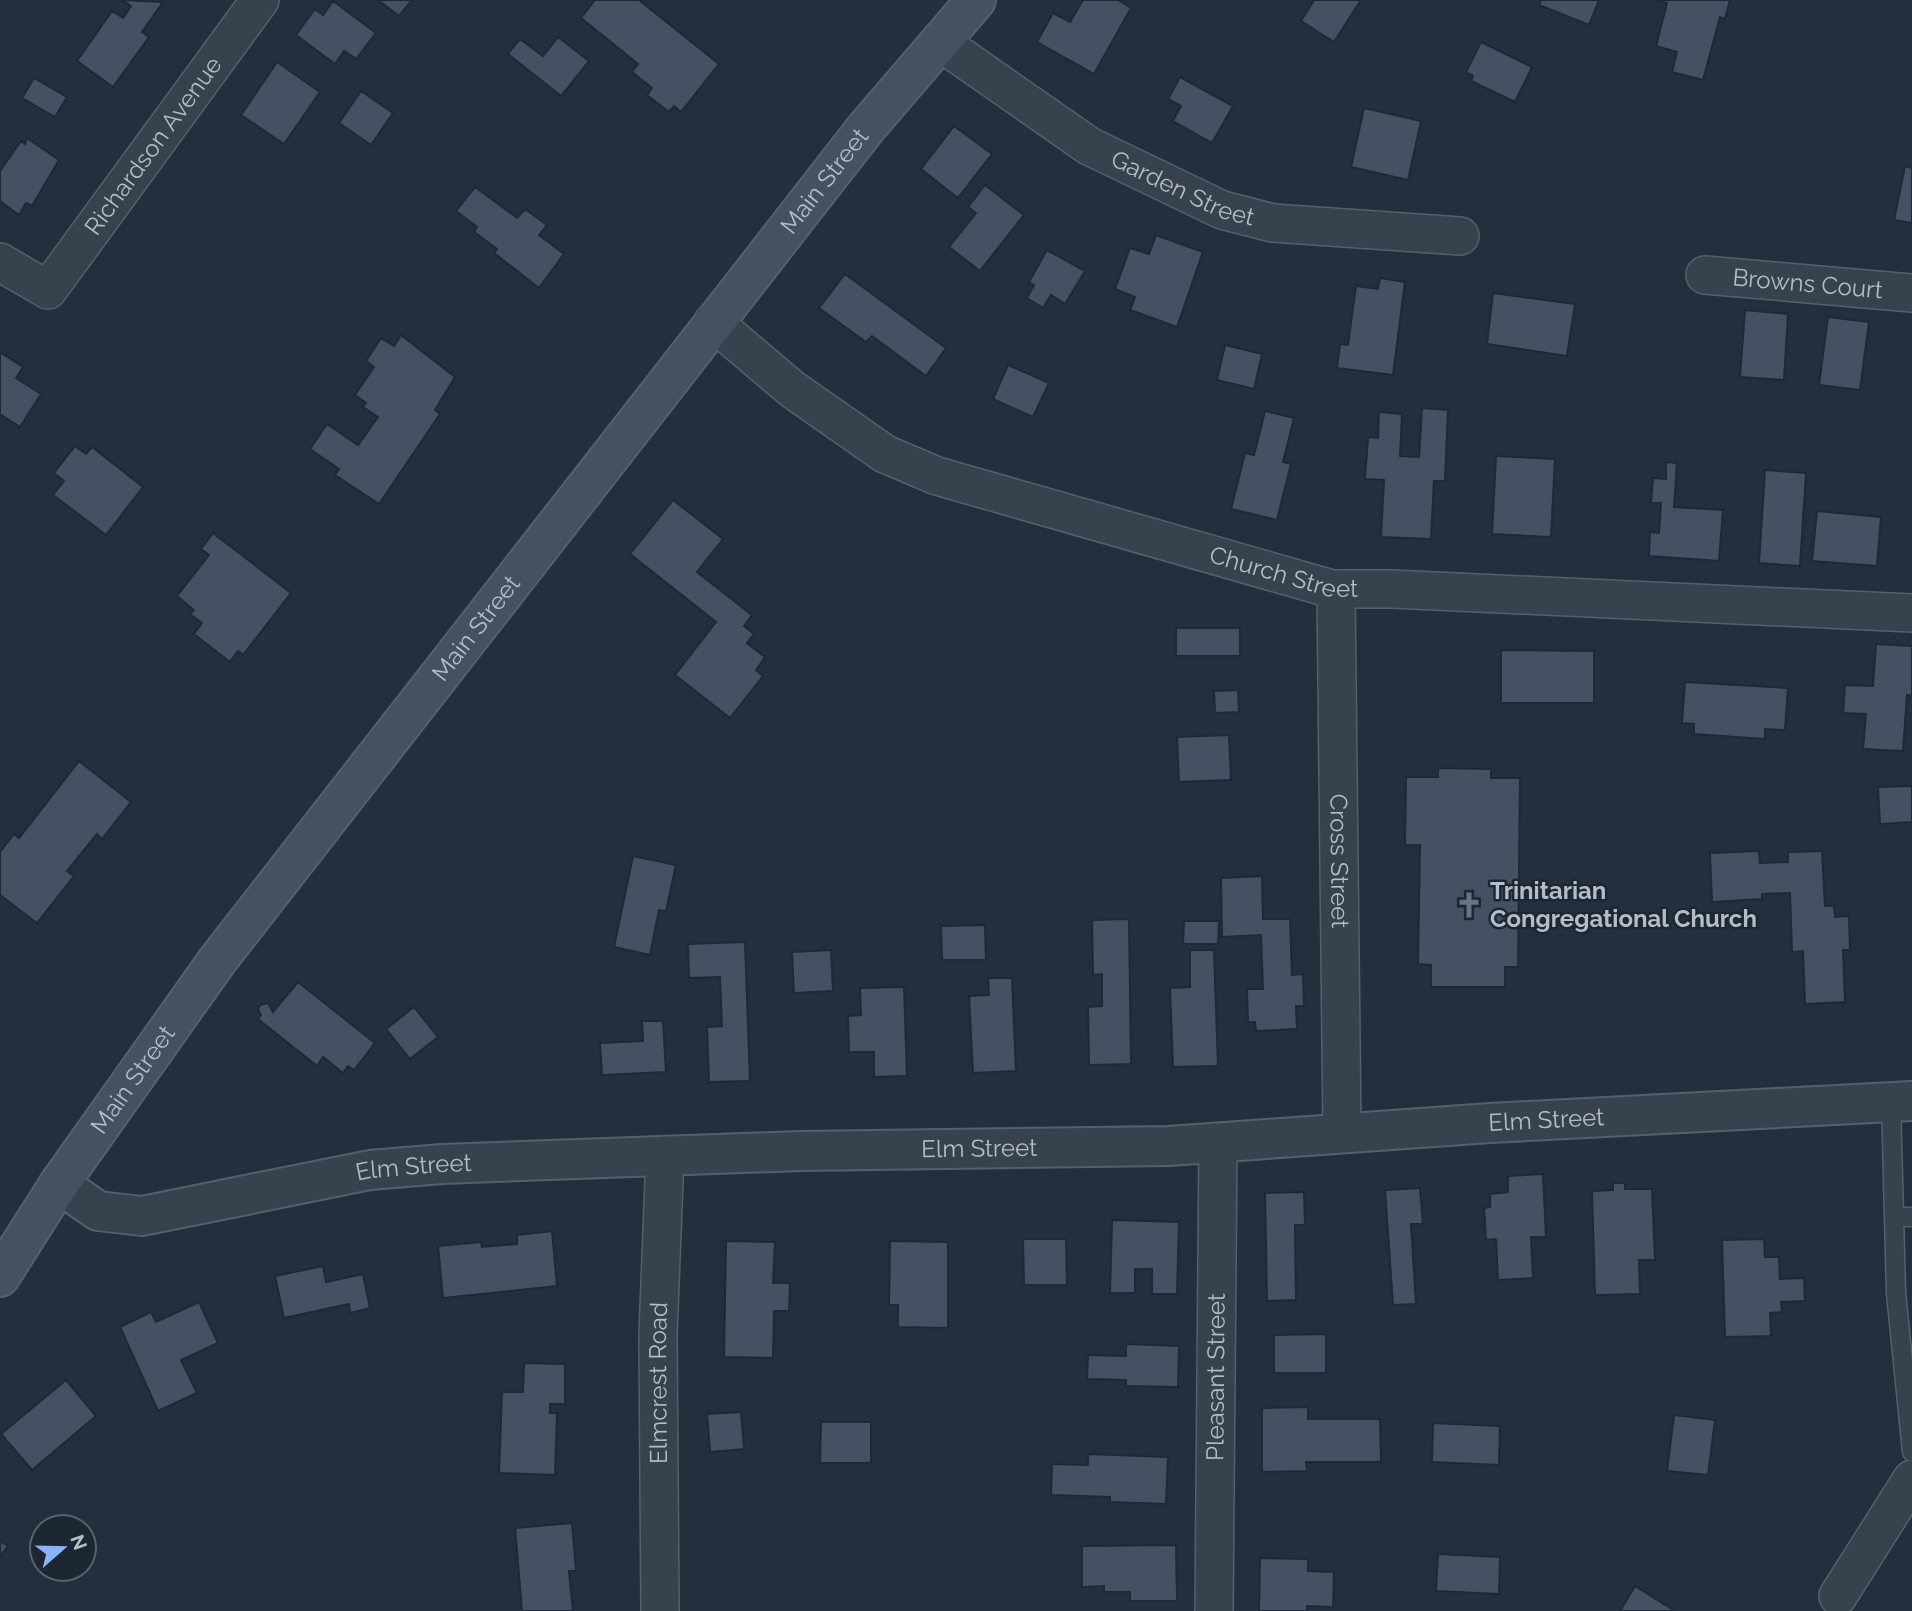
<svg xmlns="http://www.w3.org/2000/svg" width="1912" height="1611" font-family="Raleway,sans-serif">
<rect width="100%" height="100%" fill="#242f3e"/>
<path fill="#455162" stroke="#1f2835" stroke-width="2" d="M122,0l41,2 -21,30 7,5 -36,50 -36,-26 35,-50 11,7 8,-12z
M378,0h34l-13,16z
M595,0h44l80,64 -38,48 -7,-6 -5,6 -22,-17 5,-7 -20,-16 6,-8 -57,-46z
M1083,0h35l13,8 -37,66 -57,-32 16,-29 17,9z
M1314,0h47l-27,42 -33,-21z
M1541,0h58l-10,25 -50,-20z
M1656,0h74l-5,19 -5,-2 -17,63 -31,-8 5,-20 -21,-6 11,-43z
M333,1l43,32 -20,26 -12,-8 -9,13 -39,-29 19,-26 8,6z
M558,37l31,24 -28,35 -53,-42 12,-15 23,17z
M1481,42l51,25 -17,35 -44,-21 2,-5 -7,-4z
M277,62l43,30 -36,52 -43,-29z
M1180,77l53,29 -21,37 -39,-22 8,-15 -13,-7z
M34,78l33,19 -12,20 -33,-19z
M361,91l32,22 -22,32 -32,-22z
M1364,108l57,13 -13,59 -57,-13z
M954,126l38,28 -34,44 -37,-29z
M27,138l32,22 -27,46 -6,-3 -7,12 -19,-14v-30l21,-30 4,3z
M1905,166l7,2v55l-18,-3z
M985,185l39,30 -44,56 -31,-24 27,-34 -8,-6z
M475,187l42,31 8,-9 22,16 -8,10 25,19 -25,34 -45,-35 3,-4 -23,-17 3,-5 -21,-16z
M1156,235l47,17 -26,75 -47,-17 5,-13 -20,-8 15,-41 19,6z
M1047,250l38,21 -20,33 -14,-9 -8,13 -16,-10 7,-13 -5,-3z
M845,274l101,74 -20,28 -54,-40 -6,6 -47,-34z
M1380,278l25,4 -12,93 -56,-7 3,-24 8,1 8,-59 22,3z
M1493,293l82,11 -8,52 -80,-12z
M1745,310l43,4 -4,66 -44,-3z
M1828,317l41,5 -9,68 -41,-5z
M401,335l54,42 -20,33 5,4 -61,90 -44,-29 4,-6 -29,-20 17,-25 31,21 20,-28 -15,-10 3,-4 -11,-8 19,-28 -8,-6 15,-23 13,8z
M1225,345l37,9 -8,35 -37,-9z
M0,352l23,15 -7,11 25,16 -21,33 -20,-13z
M1008,365l41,18 -16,34 -40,-18z
M1422,408l26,2 -3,71h-11l-3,58 -50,-2 3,-57 -19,-1 3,-42 10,1 1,-26 23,2 -2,42 19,1z
M1265,411l29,7 -11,44 8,2 -14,56 -46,-11 14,-56 9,2z
M75,446l11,8 6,-7 51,40 -37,48 -53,-40 11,-14 -10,-8z
M1496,456l59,3 -4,78 -59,-3z
M1666,462l11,1 -3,44 49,3 -4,51 -70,-5 1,-24 9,1 2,-30h-10l2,-25 13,1z
M1765,470l41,3 -6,93 -41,-3z
M673,500l50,39 -26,33 55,43 -8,11 10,8 -7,9 18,14 -9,13 7,6 -33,42 -55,-43 41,-53 -86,-68z
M1817,511l64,6 -4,49 -65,-5z
M213,533l78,60 -48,62 -5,-4 -8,11 -36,-28 8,-11 -12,-9 4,-4 -17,-14 32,-41 -8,-6z
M1176,628h64v28h-64z
M1876,644l36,2v50l-5,-1 -4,56 -40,-2 3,-35 -23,-1 2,-28 28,1z
M1501,650l93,1v52h-93z
M1685,682l103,6 -3,42 -20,-1v10l-71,-5v-10l-12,-1z
M1238,690l1,22 -24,1 -1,-22z
M1229,735l2,45 -52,2 -2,-45z
M79,761l52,41 -29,37 -5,-5 -30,37 7,5 -37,47 -37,-28v-43l14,-18 5,4z
M1438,768l53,1v9h29l-2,189h-13v20h-74v-22l-13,-1 2,-119h-15l1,-68h32z
M1912,786v36l-32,2 -2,-37z
M1759,851l1,12 28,-1v-10l34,-1 3,55h9l1,11 14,-1 1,34h-7l2,52 -40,2 -2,-53 -11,1 -2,-59 -28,1v5l-50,3 -2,-49z
M633,856l43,9 -10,46 -7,-1 -9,45 -36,-8z
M1262,876l1,43h27l2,56 11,-1 1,32h-8l1,23 -41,2 -1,-9h-7l-1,-33h16l-2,-54 -39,2 -1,-59z
M1129,919l2,145 -42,1 -1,-58 14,-1v-32l-9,1 -1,-55z
M1184,921h35l-1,23h-35z
M985,925l1,35h-44l-1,-34z
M745,942l5,139 -41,1 -2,-55 15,-1 -2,-49 -31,1 -1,-34z
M831,950l2,41 -39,2 -2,-41z
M1190,950h24l4,116 -45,1 -3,-79 20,-1z
M988,978h24l4,93 -43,2 -4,-77 20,-1z
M298,982l77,61 -21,27 -6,-4 -5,7 -20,-16 -6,9 -59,-47 3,-4 -3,-5 2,-5 8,-2 5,9z
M904,987l3,89 -33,1v-25h-25l-1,-36 13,-1 -1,-27z
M414,1007l24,30 -28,22 -24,-30z
M642,1021h21l3,51 -64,3 -2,-32 43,-2z
M1543,1174l3,63h-15l2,41 -35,2 -2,-41 -10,1 -2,-32 6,-1v-13l18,-2v-16z
M1613,1183h12v6h27l3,71h-16l1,34 -45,1 -3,-104 21,-1z
M1420,1188l3,36h-12l5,80 -23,1 -8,-115z
M1304,1192l1,33h-10l1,75 -29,1 -2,-108z
M1112,1220l67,2 -2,72h-25v-25h-17v24h-25z
M552,1231l5,55 -114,12 -5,-52 43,-4 1,5 35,-3v-9z
M1023,1239h43l1,46h-43z
M1764,1239l1,18h14l1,22 24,-1 1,23 -24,1 1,10 -12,1 1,23 -46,1 -3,-97z
M726,1241l49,1 -2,41h17l-1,28h-15l-1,47 -49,-1z
M890,1241l58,1v86l-50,-1v-22h-9z
M323,1266l3,16 37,-8 7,34 -20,5 -1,-9 -65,14 -9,-42z
M199,1302l19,41 -37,17 16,33 -39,18 -38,-84 31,-15 5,10z
M1326,1334v39h-52v-38z
M1126,1344l53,2 -1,41 -52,-1v-6l-39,-1 1,-24 38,1z
M524,1363l41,1v40h-15v9h7l-2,62 -56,-2 3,-81h21z
M66,1380l30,36 -64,54 -31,-36z
M1308,1407v12h72l1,43h-75l1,9 -45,1v-64z
M741,1412l3,37 -34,3 -3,-38z
M1674,1415l41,5 -7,55 -41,-4z
M821,1422h50v41h-51z
M1433,1423l67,3 -1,39 -67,-3z
M1088,1454l80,3 -2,47 -56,-2v-5l-59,-2 1,-31 36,1z
M572,1523l4,48h-7l4,40h-51l-7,-83z
M0,1541l8,5 -8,11z
M1176,1545l1,56h-47v-9h-26v-6l-22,1v-41z
M1438,1554l62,3 -1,37 -63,-3z
M1260,1558l48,1v12l26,1 -1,35 -26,-1v5h-48z
M1635,1586l40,25h-55z"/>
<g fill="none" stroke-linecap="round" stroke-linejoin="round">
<g stroke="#565f6c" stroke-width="21">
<path id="service" d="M1891,1102l5,191 16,159
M1894,1217h18"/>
</g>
<g stroke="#565f6c" stroke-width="40">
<g id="minor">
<path id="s1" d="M940,42l149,104 133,64 51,13 187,13"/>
<path id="s2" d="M0,262l48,28 212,-290"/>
<path id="s3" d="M1705,275l207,18"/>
<path id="s4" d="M713,322l79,67 93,65 52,22 395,113h60l520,24"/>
<path id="s5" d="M1336,590l6,543"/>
<path d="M1838,1596l74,-117"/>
<path id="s6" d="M660,1611l-2,-277 7,-179"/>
<path id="s7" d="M1214,1611l4,-468"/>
</g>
</g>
<g stroke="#565f6c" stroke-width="42">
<g id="tertiary">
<path id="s8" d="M59,1184l39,27 44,5 228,-46 72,-6 359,-13 368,-5 321,-23 422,-22"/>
</g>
</g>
<g stroke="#565f6c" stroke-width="42">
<g id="secondary">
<path id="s9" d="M0,1277l59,-93 158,-223 649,-833 110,-128"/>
</g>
</g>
<use href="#service" stroke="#38414e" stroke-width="18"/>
<use href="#minor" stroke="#38414e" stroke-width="37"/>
<use href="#tertiary" stroke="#38414e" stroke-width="38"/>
<use href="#secondary" stroke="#465061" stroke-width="38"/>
</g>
<defs>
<g id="church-bare" transform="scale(2.1)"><path d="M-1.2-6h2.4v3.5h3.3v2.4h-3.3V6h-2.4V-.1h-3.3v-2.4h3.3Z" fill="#6b7280" stroke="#1d2633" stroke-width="2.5" paint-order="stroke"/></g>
</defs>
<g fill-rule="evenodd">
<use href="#church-bare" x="1469" y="905"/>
</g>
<g text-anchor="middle" stroke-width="5" stroke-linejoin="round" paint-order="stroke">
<g font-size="24" fill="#b4bcc9" stroke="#1d2633">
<text dy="8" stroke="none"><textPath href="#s2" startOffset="234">Richardson Avenue</textPath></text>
<text dy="8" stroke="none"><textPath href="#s9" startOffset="1372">Main Street</textPath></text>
<text dy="8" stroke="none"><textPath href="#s1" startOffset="285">Garden Street</textPath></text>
<text dy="8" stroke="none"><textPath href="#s3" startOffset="103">Browns Court</textPath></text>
<text dy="8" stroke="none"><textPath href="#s4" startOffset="634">Church Street</textPath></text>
<text dy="8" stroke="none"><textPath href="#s9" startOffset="805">Main Street</textPath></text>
<text dy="8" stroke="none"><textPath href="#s5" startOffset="271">Cross Street</textPath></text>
<text dy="8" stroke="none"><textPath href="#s9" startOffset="238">Main Street</textPath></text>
<text dy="8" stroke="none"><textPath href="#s8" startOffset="1502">Elm Street</textPath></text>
<text dy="8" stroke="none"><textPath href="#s8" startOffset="934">Elm Street</textPath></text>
<text dy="8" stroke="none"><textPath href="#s8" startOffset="368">Elm Street</textPath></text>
<text dy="8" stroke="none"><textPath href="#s7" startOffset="234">Pleasant Street</textPath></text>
<text dy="8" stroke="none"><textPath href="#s6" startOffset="228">Elmcrest Road</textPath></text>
</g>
<g font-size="24" font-weight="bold" fill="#b4bcc9" stroke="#1d2633" text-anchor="start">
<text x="1490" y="899">Trinitarian<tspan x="1490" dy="28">Congregational Church</tspan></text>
</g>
</g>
<g transform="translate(63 1548) rotate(70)"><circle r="33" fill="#1d2633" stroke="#59626f" stroke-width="2"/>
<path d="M0-5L12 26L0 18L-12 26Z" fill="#8ab4f8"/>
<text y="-10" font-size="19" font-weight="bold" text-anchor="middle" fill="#b4bcc9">N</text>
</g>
</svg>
